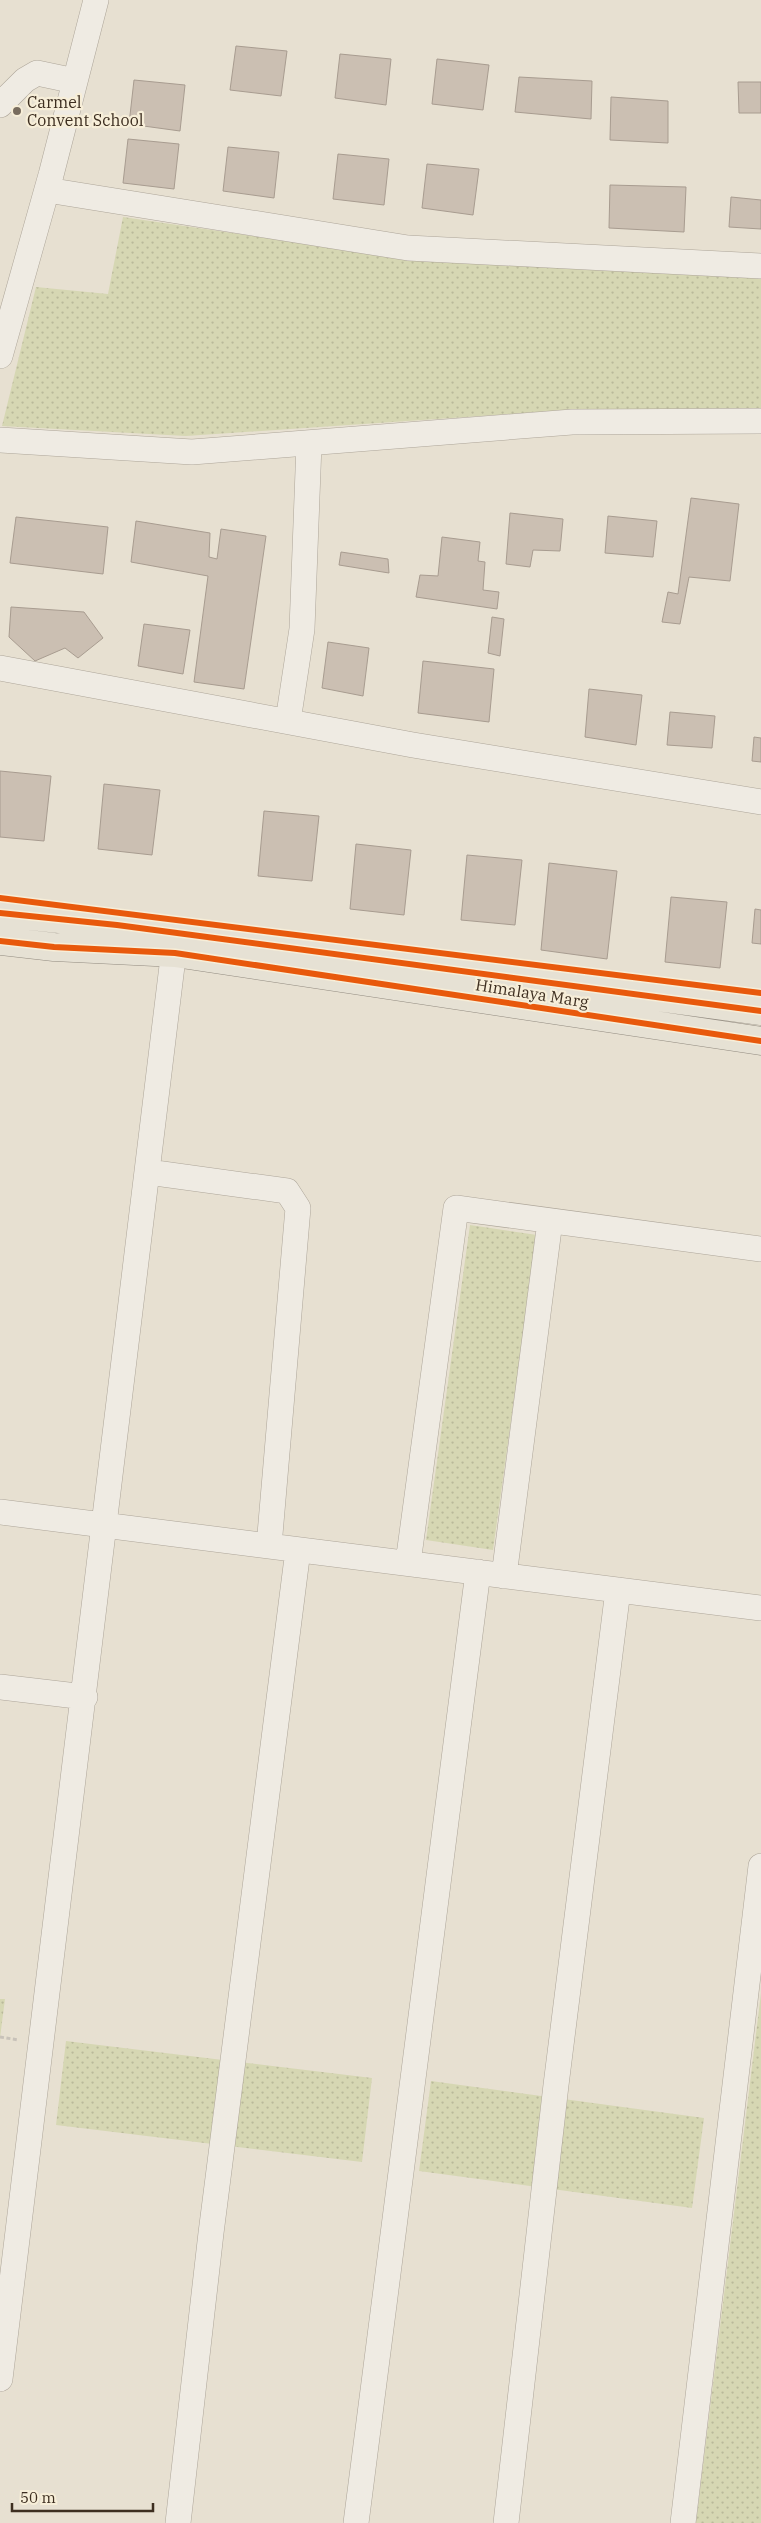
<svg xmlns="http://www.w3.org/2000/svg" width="761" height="2523" font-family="'IBM Plex Serif',serif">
<defs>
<pattern id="park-dots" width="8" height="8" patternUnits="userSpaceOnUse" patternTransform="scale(1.25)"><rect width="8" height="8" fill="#d6d7b3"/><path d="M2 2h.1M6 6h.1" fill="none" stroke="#b9b99a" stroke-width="1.8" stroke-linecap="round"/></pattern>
</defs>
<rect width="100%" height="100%" fill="#e7e0d1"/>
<path fill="url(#park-dots)" d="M123,217l279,41 359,19v132l-190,1 -385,26 -184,-10 34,-139 72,7z
M470,1225l67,10 -44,315 -67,-10z
M761,1993v530h-65z
M0,1999h5l-5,39z
M66,2041l306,37 -10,84 -306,-37z
M431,2081l273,37 -12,90 -273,-37z"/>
<path fill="#cbbfb2" stroke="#a89c90" d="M236,46l51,5 -6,45 -51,-6z
M340,54l51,5 -5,46 -51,-7z
M437,59l52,6 -6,45 -51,-6z
M519,77l73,4 -1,38 -76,-7z
M134,80l51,5 -5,46 -51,-7z
M738,82h23v31h-22z
M611,97l57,4v42l-58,-3z
M128,139l51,5 -5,45 -51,-6z
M228,147l51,5 -5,46 -51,-7z
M338,154l51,5 -5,46 -51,-6z
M427,164l52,5 -6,46 -51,-7z
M610,185l76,2 -2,45 -75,-4z
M731,197l30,3v29l-32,-2z
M691,498l48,6 -9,77 -41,-4 -9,47 -18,-2 6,-30 10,2z
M510,513l53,6 -3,32 -27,-1 -3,17 -24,-3z
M608,516l49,5 -4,36 -48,-4z
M16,517l92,10 -5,47 -93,-11z
M136,521l74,12 -1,24 8,2 4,-30 45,7 -22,153 -50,-7 14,-106 -77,-14z
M442,537l38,5 -2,19 7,1 -2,28 16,2 -2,17 -81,-12 4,-22 18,1z
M341,552l47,7 1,14 -50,-8z
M11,607l73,5 19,26 -25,20 -13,-10 -30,13 -26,-24z
M492,617l12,2 -4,37 -12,-3z
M144,624l46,6 -7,44 -45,-8z
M328,642l41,6 -6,48 -41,-8z
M423,661l71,8 -5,53 -71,-9z
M589,689l53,6 -6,50 -51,-8z
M670,712l45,4 -3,32 -45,-3z
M754,737l7,1v24l-9,-1z
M0,771l51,5 -7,65 -44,-4z
M104,784l56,6 -8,65 -54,-6z
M264,811l55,5 -7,65 -54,-5z
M356,844l55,6 -7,65 -54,-6z
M467,855l55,5 -7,65 -54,-5z
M549,863l68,8 -10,88 -66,-9z
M671,897l56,5 -7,66 -55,-6z
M755,909l6,1v34l-9,-1z"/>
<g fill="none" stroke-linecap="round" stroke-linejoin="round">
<g stroke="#ada599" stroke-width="26">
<path id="minor" d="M0,105l25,-25 12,-7 38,8
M47,190l361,58 353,18
M0,356l51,-181 45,-175
M0,440l192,12 380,-30 189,-1
M0,668l413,77 348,57
M288,721l14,-92 7,-185
M148,1172l139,19 11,17 -29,338
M0,1512l761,96
M408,1563l48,-355 305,41
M504,1576l46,-355
M0,1687l85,10
M0,2379l176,-1446
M178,2523l33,-290 87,-683
M356,2523l122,-951
M506,2523l50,-438 62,-495
M683,2523l78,-657"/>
</g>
<g stroke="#928b80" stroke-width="29">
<path id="major" d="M0,913l117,12 644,86
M0,941l54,6 121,6 586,88"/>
</g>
<path stroke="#c8c2b9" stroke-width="3" stroke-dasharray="4 2.5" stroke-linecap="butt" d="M0,2037l19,3"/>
<use href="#minor" stroke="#efebe3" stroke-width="25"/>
<use href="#major" stroke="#e6e1d4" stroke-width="28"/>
<g stroke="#f7eed8" stroke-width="9">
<path id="cycleway" d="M0,898l761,95
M0,913l117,12 644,86
M0,941l54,6 121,6 586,88"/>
</g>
<use href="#cycleway" stroke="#e8590c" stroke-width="6"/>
</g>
<circle fill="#786c5e" stroke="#f7eed8" stroke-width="2" cx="17" cy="111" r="5"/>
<g text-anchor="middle" stroke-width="4.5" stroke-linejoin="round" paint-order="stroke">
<g font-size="16" fill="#3d2e20" stroke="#f7eed8" text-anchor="start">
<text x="27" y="108">Carmel<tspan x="27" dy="18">Convent School</tspan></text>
</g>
<g font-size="16" fill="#3d2e20" stroke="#f7eed8">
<text transform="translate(532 993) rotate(9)" y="6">Himalaya Marg</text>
</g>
</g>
<path d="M12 2503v8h141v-8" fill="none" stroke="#3d2e20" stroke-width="2.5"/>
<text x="20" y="2503" font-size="15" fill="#3d2e20" stroke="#f7eed8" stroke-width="4" paint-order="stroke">50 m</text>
</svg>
